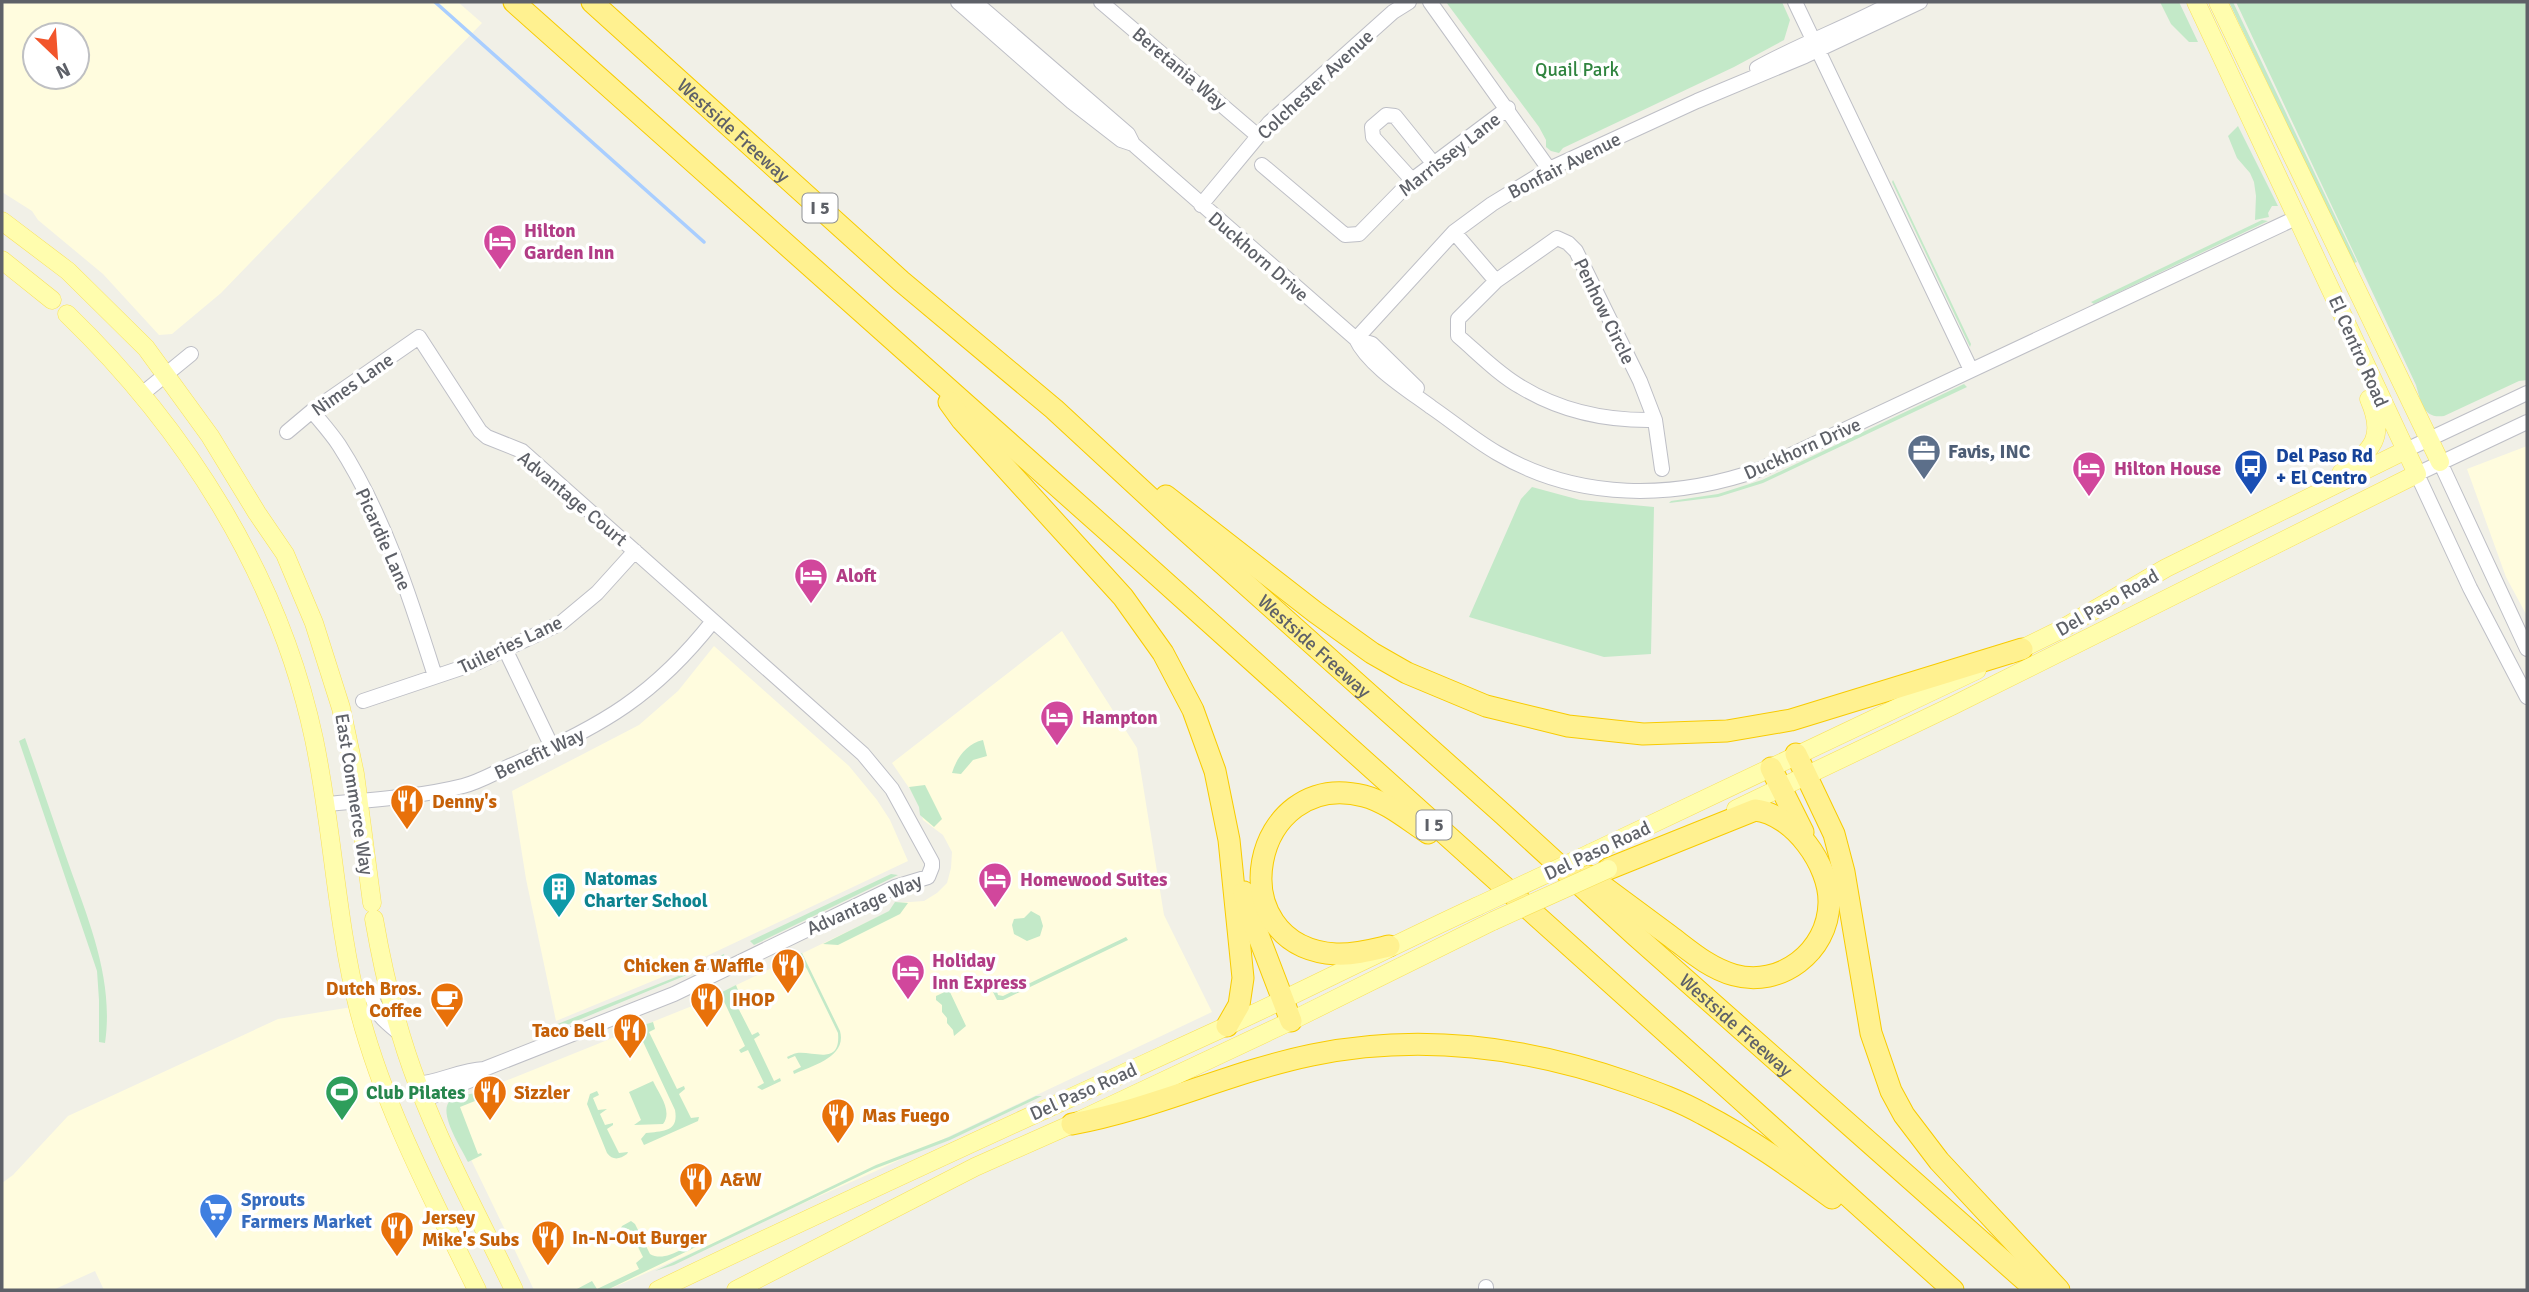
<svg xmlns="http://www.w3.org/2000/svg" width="2529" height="1292" font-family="Signika,sans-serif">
<rect width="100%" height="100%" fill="#f1f0e7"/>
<path fill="#fffcde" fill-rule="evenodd" d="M2,2h456l24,21 -261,270 -49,41 -13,1 -56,-61 -65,-54 -6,-9 -30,-19zM35,35h42v42h-42z
M2527,446v170l-21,-39 -39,-108z
M1062,631l75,117 27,167 48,97 -336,159 -268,119h-74l-87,-180 1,-6 249,-100 193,-93 6,-8 28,-2 13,-8 10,-10 4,-15 1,-16 -9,-17 -20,-15 -5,-19 -26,-38z
M714,646l135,120 28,34 13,20 18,41 -248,117 -104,43 -30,-142 -14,-88 127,-66 39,-34z
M352,1007l118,283h-366l-9,-19 -42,19h-51v-107l11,-8 55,-59 210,-97z"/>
<path fill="#c3e9c8" d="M1446,2h336l8,18 -6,20 -50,27 -171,81 -4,5 -8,-2 -5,-4v-7l-7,-13z
M2160,2h19l19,40h-9l-18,-18z
M2229,2h4l124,260 -3,1 -12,-22z
M2236,2h291v378l-8,1 -75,35c-21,3 -23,-14 -28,-31z
M2238,126l40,80h-6l-4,7 1,4 -14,3 1,-24 -2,-14 -4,-9 -13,-15 -9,-22z
M1893,180l78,164 -1,3 -78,-165z
M2262,220l6,1 -174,83 -3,-2z
M1964,384l3,3 -204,96 -45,14 -49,6 2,-2 47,-7 44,-14z
M1532,487l48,13 74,7 -3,147 -47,3 -135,-40 52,-118z
M25,738c15,42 29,85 44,127 21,59 45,116 36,178l-6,-1v-42l-2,-29 -77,-227 -1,-3z
M983,740l4,16 -14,4 -12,14 -9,-1c4,-14 15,-30 31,-33z
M925,785l17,34 -8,8 -14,-12 -1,-8 -10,-20z
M891,874l7,1 -144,70 -4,-4z
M895,902l13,1 -8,11 -62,31 -15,-1 66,-33z
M1031,911l9,5 3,10 -3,10 -13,5 -13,-7 -2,-9 2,-6 10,-1z
M1126,937l2,3 -125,60h-6l-7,-14 5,-2 3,11 5,1z
M802,953l38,78c7,26 -27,34 -46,43l-1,-3 8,-4 -6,-11 -7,3 -1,-2c2,-1 8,-4 10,-4 17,-2 44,13 41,-20l-31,-64 -11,-13z
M724,954l1,5 -168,70 -2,-4 126,-50z
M736,985l3,8 -6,5 19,37 6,-3 2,3 -6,4 20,42 6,-3 1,3 -19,9 -5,-3 7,-4 -16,-33 -7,3 -2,-3 6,-4 -25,-53z
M949,990l17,36 -12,10 -1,-6 -6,-7v-5l-5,-6v-7l-6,-5v-4z
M653,1022l2,7 -6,3 28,57 7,-3 1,3 -6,5 12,24 8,-1 -1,4 -54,24 -3,-6 5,-6c17,-2 33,-1 29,-23l-37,-79 -1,-4z
M653,1081c6,13 20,30 10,43l-29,1 7,-5 -12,-28z
M597,1091l2,4 -6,3 5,12 9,-1 -7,5 5,11 8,-2v2l-6,4 12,24 9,-1 -1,2c-7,5 -14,7 -20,-1l-20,-49 3,-10z
M478,1092l2,7 -20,8 18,47 3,-1 1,2 -14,7c-6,-13 -32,-51 -17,-62 6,-5 19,-5 27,-8z
M1036,1096h6l-92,44 -76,29 -200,96 -19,6 221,-106 73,-28z
M631,1221l4,3 15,30c15,9 37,-8 52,-16l2,5 -97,47h-32l17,-9 5,8 42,-20 -3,-6 7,-6 -14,-28 -9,1 2,-4z"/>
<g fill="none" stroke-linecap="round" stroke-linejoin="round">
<path stroke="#a9ceff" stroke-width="3.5" d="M435,2l269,240"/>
<g stroke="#bebfc6" stroke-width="16">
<path id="minor" d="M958,2l114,100 49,38 12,4
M975,2l153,132 5,10 223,195c12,26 52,51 75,68 22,15 42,32 66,46 81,48 177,47 264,16l537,-252
M1101,2l157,134
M1430,2l119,167
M1795,2l176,368
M1757,68c45,-25 93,-42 137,-66
M1262,165l83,70 14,-1 53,-54 96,-72
M1412,180l-39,-43 -1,-10 14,-12 9,1 38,47
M1201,205l68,-82 124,-111 16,-10
M1454,232l42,49
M1356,339l98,-107 38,-28 57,-35 148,-68 108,-45 115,-54
M1356,339l16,5 45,44
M142,394l49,-40
M312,411c9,11 19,22 27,34 45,70 71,152 96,231
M1655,420c-47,1 -93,-8 -134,-33 -23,-13 -43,-34 -63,-51v-17l38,-38 61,-43 11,5 8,8 64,130 15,39 7,49
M2527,422l-110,52 53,114 57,109
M287,432l25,-21 107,-74 61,94 7,6 35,14 341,303 29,35 40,73v5l-4,10 -33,10 -221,107 -190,75c-24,1 -43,13 -67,15
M2406,450l121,-57
M2440,462l87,187
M505,649l47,98
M363,701l113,-38 85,-40 36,-30 38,-42
M326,804c45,-4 93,-7 137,-18 19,-5 36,-16 54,-23 85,-37 138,-68 196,-142
M355,994c22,-2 15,5 24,20 4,7 15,14 22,21
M424,1100l47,-20 13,-11
M1486,1290v-3"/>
</g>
<g stroke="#f9e158" stroke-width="19">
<path id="major" d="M2218,2l222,460
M2,221l66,50 78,77 64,88 47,77 28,41 29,69 27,85 14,66 17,129
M2,260l50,40
M67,314c119,115 212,261 247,425 19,90 22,183 45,272 26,99 74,188 118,279
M2341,473c32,-24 45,-35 28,-74
M2011,654l49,-24 106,-62 240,-118
M1736,809l216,-103 465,-232 -221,-472
M1591,853l386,-183
M374,919c10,57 23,112 44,166 27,71 64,138 96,205
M658,1290c188,-90 377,-176 567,-263 85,-39 168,-82 253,-121
M736,1290l239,-123 97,-43 219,-103 202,-100"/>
</g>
<g stroke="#f8cb00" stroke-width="23">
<g id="highway">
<path d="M514,2l632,563 807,725"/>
<path id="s1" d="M592,2l309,279 153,128 120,111 330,295 131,120 401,355"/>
<path d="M949,402l13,18 161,177 40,56 30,57 22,61 14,69 14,138 -4,27 -12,21"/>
<path d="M1166,496l149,116 57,41 35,20 79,33 82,20 75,8 84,-3 64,-11 231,-71"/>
<path d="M1796,754l38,80 10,38 27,161 20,58 13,24 35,46 120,129"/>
<path d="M1771,768l32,64"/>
<path d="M1589,876c27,20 54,40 81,60 20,15 39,32 64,39 46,13 94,-23 95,-72 1,-38 -36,-89 -74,-93l-147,59"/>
<path d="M1244,892l8,27 39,102"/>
<path d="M1389,946c-17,4 -35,9 -53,8 -120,-8 -85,-187 28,-158 23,6 44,24 64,37"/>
<path d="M1072,1124c82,-15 158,-52 240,-69 107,-22 216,-8 318,28 25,9 50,18 73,31 46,24 87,53 129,84"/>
</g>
</g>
<use href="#minor" stroke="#fff" stroke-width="14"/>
<use href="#major" stroke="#fffdae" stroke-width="18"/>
<use href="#highway" stroke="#fff190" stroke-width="21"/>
<g stroke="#f9e158" stroke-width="19" stroke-linecap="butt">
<path id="major-bridge" d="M1478,906l113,-53
M1493,921l115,-52"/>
</g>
<use href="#major-bridge" stroke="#fffdae" stroke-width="18"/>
</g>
<defs>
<g id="hotel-pin" transform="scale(1.75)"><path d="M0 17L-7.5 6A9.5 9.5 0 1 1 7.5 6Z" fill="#d1479c" stroke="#fff"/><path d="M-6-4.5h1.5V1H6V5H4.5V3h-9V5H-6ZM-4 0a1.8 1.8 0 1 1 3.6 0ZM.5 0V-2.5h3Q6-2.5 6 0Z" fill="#fff"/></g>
<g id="office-pin" transform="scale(1.75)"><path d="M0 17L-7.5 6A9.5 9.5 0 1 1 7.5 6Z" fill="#5c6f8a" stroke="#fff"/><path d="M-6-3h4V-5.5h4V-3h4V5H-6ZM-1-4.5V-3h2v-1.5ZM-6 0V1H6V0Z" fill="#fff"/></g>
<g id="bus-pin" transform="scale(1.75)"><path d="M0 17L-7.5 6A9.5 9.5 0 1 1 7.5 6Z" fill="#1a4fb4" stroke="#fff"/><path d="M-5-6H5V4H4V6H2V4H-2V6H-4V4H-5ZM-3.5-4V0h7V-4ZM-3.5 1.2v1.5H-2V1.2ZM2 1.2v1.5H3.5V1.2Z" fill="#fff"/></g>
<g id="restaurant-pin" transform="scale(1.75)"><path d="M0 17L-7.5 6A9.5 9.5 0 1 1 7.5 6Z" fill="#e8710a" stroke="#fff"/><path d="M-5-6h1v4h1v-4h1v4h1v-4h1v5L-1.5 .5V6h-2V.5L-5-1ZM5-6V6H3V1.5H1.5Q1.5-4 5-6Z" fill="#fff"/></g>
<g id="building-pin" transform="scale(1.75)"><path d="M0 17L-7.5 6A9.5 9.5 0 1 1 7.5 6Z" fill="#0f9aa8" stroke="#fff"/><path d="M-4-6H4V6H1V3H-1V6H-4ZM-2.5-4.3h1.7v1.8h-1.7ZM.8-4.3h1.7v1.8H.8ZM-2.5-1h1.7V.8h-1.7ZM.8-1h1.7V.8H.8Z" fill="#fff"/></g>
<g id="cafe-pin" transform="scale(1.75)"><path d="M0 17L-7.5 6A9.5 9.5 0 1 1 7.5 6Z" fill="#e8710a" stroke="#fff"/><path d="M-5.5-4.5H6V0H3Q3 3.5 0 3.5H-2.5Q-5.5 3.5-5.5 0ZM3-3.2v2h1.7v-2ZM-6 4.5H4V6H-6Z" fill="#fff"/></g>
<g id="stadium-pin" transform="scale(1.75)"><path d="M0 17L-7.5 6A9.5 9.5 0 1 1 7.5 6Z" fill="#2e9e5b" stroke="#fff"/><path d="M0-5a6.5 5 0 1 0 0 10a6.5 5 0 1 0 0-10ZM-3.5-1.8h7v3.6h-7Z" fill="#fff"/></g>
<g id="supermarket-pin" transform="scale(1.75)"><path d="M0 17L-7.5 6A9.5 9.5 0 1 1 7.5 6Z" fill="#3f7fe0" stroke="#fff"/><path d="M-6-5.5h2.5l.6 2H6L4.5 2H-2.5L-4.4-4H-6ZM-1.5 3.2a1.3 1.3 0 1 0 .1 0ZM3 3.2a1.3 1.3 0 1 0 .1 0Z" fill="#fff"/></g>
</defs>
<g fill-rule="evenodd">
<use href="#hotel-pin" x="500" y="241"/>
<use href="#office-pin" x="1924" y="451"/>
<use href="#bus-pin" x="2251" y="466"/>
<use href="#hotel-pin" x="2089" y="468"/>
<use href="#hotel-pin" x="811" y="575"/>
<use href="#hotel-pin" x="1057" y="717"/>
<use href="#restaurant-pin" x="407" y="801"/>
<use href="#hotel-pin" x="995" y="879"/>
<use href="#building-pin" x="559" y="889"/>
<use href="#restaurant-pin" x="788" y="965"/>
<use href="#hotel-pin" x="908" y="971"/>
<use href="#cafe-pin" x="447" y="999"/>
<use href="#restaurant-pin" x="707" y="999"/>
<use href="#restaurant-pin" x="630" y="1030"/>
<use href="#stadium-pin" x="342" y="1092"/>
<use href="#restaurant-pin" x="490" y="1092"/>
<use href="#restaurant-pin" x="838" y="1115"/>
<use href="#restaurant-pin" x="696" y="1179"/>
<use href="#supermarket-pin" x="216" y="1210"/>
<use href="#restaurant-pin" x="397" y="1228"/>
<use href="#restaurant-pin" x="548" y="1237"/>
</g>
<g text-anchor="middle" stroke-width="7" stroke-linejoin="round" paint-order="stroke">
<g fill="#fff" stroke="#8e9095" stroke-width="2">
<rect x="802.5" y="193.5" width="35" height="29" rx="5"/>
<rect x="1416.5" y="810.5" width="35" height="29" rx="5"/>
</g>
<g font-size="18" font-weight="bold" fill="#5e6168">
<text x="820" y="214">I 5</text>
<text x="1434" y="831">I 5</text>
</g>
<g font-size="19" fill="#5e6168" stroke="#fff">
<text transform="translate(1180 68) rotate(40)" y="7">Beretania Way</text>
<text transform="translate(1315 84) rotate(-43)" y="7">Colchester Avenue</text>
<text dy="7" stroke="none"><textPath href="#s1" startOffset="191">Westside Freeway</textPath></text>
<text transform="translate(1449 154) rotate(-38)" y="7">Marrissey Lane</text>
<text transform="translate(1564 165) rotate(-27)" y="7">Bonfair Avenue</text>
<text transform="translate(1259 256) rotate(41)" y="7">Duckhorn Drive</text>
<text transform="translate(1605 311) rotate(64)" y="7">Penhow Circle</text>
<text transform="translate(2359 351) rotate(66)" y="7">El Centro Road</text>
<text transform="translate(352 384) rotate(-35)" y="7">Nimes Lane</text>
<text transform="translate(1802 448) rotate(-24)" y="7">Duckhorn Drive</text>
<text transform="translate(573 498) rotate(40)" y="7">Advantage Court</text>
<text transform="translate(384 539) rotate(66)" y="7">Picardie Lane</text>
<text transform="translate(2107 602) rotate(-30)" y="7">Del Paso Road</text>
<text transform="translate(510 644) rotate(-25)" y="7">Tuileries Lane</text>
<text dy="7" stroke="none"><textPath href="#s1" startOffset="968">Westside Freeway</textPath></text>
<text transform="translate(539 753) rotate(-25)" y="7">Benefit Way</text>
<text transform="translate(355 794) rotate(81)" y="7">East Commerce Way</text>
<text transform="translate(1597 850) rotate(-25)" y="7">Del Paso Road</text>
<text transform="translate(864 904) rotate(-24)" y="7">Advantage Way</text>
<text dy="7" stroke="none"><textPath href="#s1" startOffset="1535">Westside Freeway</textPath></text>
<text transform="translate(1083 1091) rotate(-24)" y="7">Del Paso Road</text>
</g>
<g font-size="19" fill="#30843f" stroke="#fff">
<text x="1577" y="76">Quail Park</text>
</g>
<g font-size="19" font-weight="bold" fill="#b23c85" stroke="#fff" text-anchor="start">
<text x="524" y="237">Hilton<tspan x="524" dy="22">Garden Inn</tspan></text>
<text x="2114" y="475">Hilton House</text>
<text x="836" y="582">Aloft</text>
<text x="1082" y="724">Hampton</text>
<text x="1020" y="886">Homewood Suites</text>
<text x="932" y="967">Holiday<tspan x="932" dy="22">Inn Express</tspan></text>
</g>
<g font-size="19" font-weight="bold" fill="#4e5e75" stroke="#fff" text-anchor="start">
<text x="1948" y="458">Favis, INC</text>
</g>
<g font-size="19" font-weight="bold" fill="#164399" stroke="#fff" text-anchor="start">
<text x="2276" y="462">Del Paso Rd<tspan x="2276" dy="22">+ El Centro</tspan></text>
</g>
<g font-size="19" font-weight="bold" fill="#c56008" stroke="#fff" text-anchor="start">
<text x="432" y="808">Denny's</text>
<text x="764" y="972" text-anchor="end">Chicken &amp; Waffle</text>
<text x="422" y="995" text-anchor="end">Dutch Bros.<tspan x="422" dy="22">Coffee</tspan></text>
<text x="732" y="1006">IHOP</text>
<text x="606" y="1037" text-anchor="end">Taco Bell</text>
<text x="514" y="1099">Sizzler</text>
<text x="862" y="1122">Mas Fuego</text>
<text x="720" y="1186">A&amp;W</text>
<text x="422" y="1224">Jersey<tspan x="422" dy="22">Mike's Subs</tspan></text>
<text x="572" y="1244">In-N-Out Burger</text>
</g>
<g font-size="19" font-weight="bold" fill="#0d838f" stroke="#fff" text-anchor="start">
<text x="584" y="885">Natomas<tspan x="584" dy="22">Charter School</tspan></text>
</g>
<g font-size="19" font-weight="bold" fill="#27864d" stroke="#fff" text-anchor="start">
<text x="366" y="1099">Club Pilates</text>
</g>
<g font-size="19" font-weight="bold" fill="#366cbe" stroke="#fff" text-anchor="start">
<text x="241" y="1206">Sprouts<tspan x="241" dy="22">Farmers Market</tspan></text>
</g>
</g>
<rect width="2529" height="1292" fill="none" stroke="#5e6168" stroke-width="7"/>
<g transform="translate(56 56) rotate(155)"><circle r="33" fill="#ffffff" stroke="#bfc0c3" stroke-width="2"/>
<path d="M0-5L12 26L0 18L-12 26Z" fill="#f2552b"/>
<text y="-10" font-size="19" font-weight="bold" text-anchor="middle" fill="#5e6168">N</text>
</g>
</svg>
